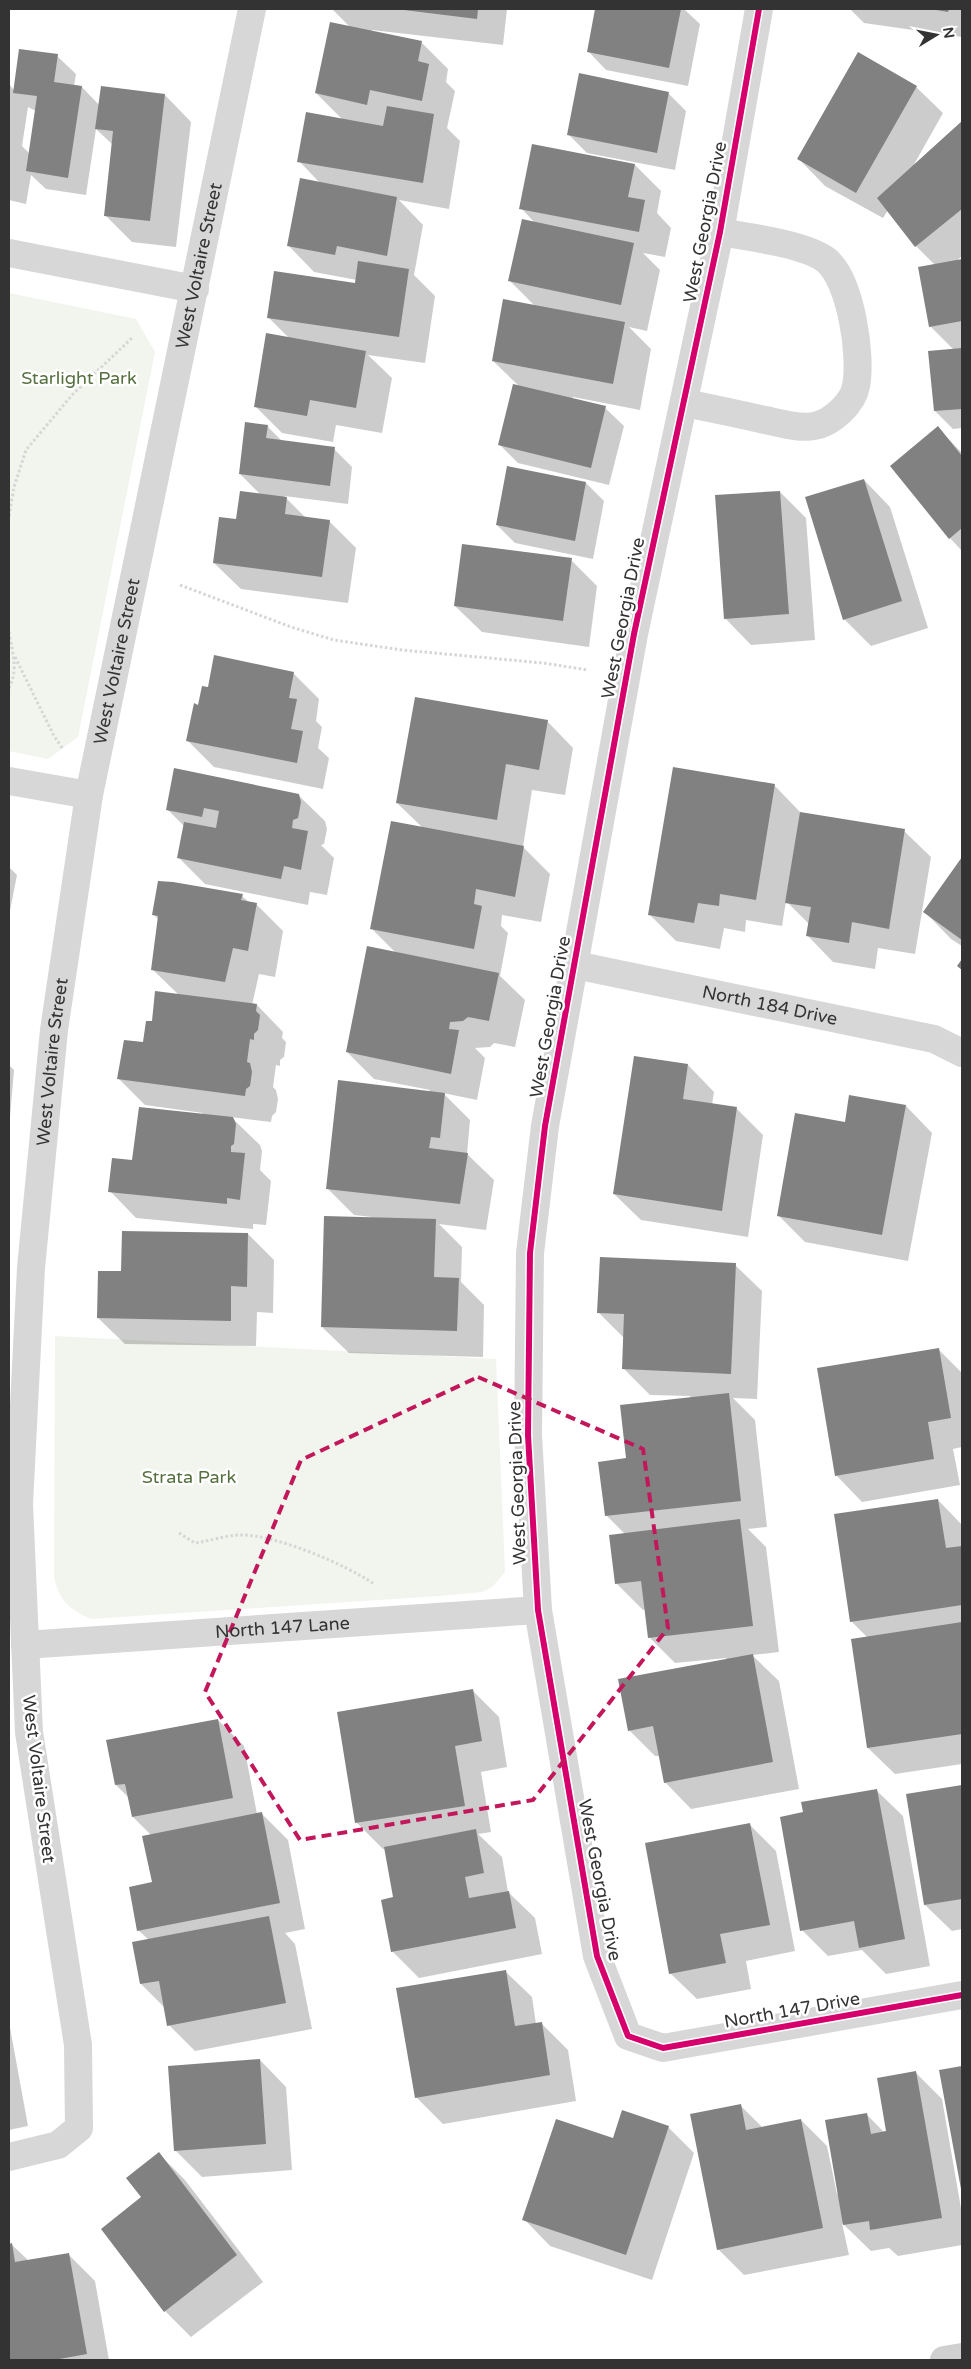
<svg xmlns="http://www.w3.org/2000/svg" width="971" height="2369" font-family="'Varela Round',sans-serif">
<rect width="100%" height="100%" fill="#fff"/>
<path fill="#f1f5ed" d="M9,293l127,26 19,33 -77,385 -30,22 -39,-8z
M55,1336l441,23 9,213 -13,15 -10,5 -43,4 -348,23c-21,-9 -33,-19 -37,-43z"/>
<path fill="#0003" fill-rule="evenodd" d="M332,9h175l-4,36 -131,-15 -1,2 51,11 26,26 -2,13 9,9 -8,37 13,13 -11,68 -50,-9 24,25 -9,50 21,21 -10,67 -57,-8 24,23 -10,55 -46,-8 -3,17 -51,-9 -27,-27 34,-68 -20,-20 87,-33 1,-5 -43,-8 -26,-27 32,-62 -21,-22 44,-41 -27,-27 34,-66z
M596,9h88l16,15 -12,62 -82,-16 -18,-19z
M850,9h112v28l-98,-14z
M57,56l19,18 -2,12 8,1 18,19 2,-19 63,8 26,27 -15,125 -44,-5 -27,-27 8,-70 -17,-16 -10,66 -40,-6 -15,-14 -5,29 -17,-4v-116l5,6zM28,107l8,4 -6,43 -8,-8z
M916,87l27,26 -31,55 50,-45v133l-7,6 7,-1v167l-9,1 -18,-18 19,-61 -24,-24 5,-61 -19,-19 -28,-36 -5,8 -58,-32 -26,-27z
M668,93l18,18 -11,59 -88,-17 -19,-19z
M635,165l26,26 -4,22 14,15 -6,29 -22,-4 17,17 -13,61 -18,-4 22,22 -11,61 -67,-13 -1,2 33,9 19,18 -15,59 -91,-22 -19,-19 20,-58 -26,-25 42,-55 -25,-25 25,-58 -14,-15z
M267,426l16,16 51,7 18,18 -4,37 -64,-8 22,22 23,3 27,27 -8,55 -107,-14 -27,-26 23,-42 24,-26 -21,-21z
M938,428l24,25v98l-12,-13z
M864,480l26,27 38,121 -57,18 -27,-27z
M586,483l18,18 -11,58 -78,-16 -18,-18z
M780,492l26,26 9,122 -64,5 -26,-27z
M571,560l26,26 -8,61 -107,-15 -27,-26z
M293,673l26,26 -3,22 6,6 -4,21 11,10 -6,31 -109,-22 -27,-27 12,-34 10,-18z
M547,721l26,27 -8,47 -33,-5 -9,57 27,27 -9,48 -39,-7 -1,11 7,7 -8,43 25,24 -10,47 -21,-4 -4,4 -15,1 10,10 -8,42 -34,-7 27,27 -3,34 27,26 -8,50 -47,-6 23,23 -1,35 23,23 -1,52 -134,-4 -27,-26 50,-110 -18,-2 -27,-27 103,-98 -56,-11 -27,-27 49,-99 -24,-24 52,-100 -27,-26z
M775,786l26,27 103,18 27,26 -16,97 -37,-6 -3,21 -42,-7 -26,-27 2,-11 -23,-23 -4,25 -36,-6 -1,12 -21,-4 -4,21 -44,-8 -26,-26z
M298,795l27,26 2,8 -3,15 -3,1 13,13 -7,37 -17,-3 -2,13 -103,-21 -26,-26 6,-31 -17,-17z
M962,859v87l-11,-7 -26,-27z
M9,867l8,8 -8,41z
M242,896l8,7 6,1 27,27 -8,46 -16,-3 -7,31h5l26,27 -1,6 4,4 -2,15 -4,3v6l-4,-1 -3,22 3,3 2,9 -2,13 -4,4 -1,6 -40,-5 29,28 2,6 -2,19 11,11 -5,44 -13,-1v5l-117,-11 -26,-27 93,-78 -58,-8 -26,-26 25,-35 9,-21 26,-28 -27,-26 7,-49 -5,-5z
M9,1065l5,5 -5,59z
M688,1065l26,27 -2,13 25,4 26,26 -15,102 -107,-17 -27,-26z
M906,1106l26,27 -24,128 -103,-19 -27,-27 68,-91z
M248,1234l26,26 -1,53 -16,-1 -1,34 -131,-2 -27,-26 24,-46z
M735,1265l27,26 -5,108 -24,-1 22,22 12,107 -19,2 18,18 13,105 -27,3 27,26 20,108 -108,20 -26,-27 -5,-26h-5l-26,-26 97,-70v-2l-51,5 -26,-26 -4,-28 -2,1 -27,-27 9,-49 -19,-19 21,-55 64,-64 -41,-1 -27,-27 2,-29 -26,-26z
M938,1349l24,24v74l-9,2 7,36 -98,17 -26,-27z
M938,1500l24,25v239l-67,10 -27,-26 -16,-108 16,-2 -16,-16z
M473,1691l26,26 8,50 -26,5 10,60 -13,2 24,23 6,35 27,26 7,36 -123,24 -27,-27 3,-53 -9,-49h-3l-26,-26 -19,-110z
M218,1720l26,26 13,68h5l26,26 17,89 -20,4 10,11 17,85 -117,22 -26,-26 -4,-17 -24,-24 8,-44 -11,-10 15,-47 -2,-48 -18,-18 -4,-19 -13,-13z
M962,1786v143l-10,2 -27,-26 -18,-110z
M876,1790l27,26 27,150 -44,8 -24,-24 -34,6 -26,-26 2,-117z
M750,1825l26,26 19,100 -49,10 5,28 -54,10 -27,-26z
M505,1971l27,26 4,27 5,-1 27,27 8,51 -133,23 -27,-27z
M9,2022l19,104 -19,4z
M260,2060l26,27 6,83 -90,7 -27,-27z
M962,2067v120l-22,-116z
M916,2073l26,26 20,115v31l-64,11 -9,-8 -18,3 -29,-28 7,32 -105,20 -26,-26 23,-143 22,22 38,-8 26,26 10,48 2,-1 28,-78 18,18 3,-1z
M668,2127l26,26 -42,127 -102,-34 -26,-27 90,-80z
M159,2154l26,26 78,102 -72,55 -26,-26 -22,-113z
M9,2245h3l17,16 39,-7 27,27 14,79h-100z"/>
<path fill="#818181" d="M396,9h82l-1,10z
M595,9h86l-12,59 -82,-16z
M930,9h19l-1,3z
M330,22l92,19 -4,20 11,3 -7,37 -52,-11 -3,15 -52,-12z
M19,49l39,5 -4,28 28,4 -14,92 -42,-7 11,-75 -24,-3z
M858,52l59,34 -61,107 -59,-34z
M579,73l90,19 -12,61 -90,-18z
M101,86l64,8 -15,127 -46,-5 9,-85 -18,-2z
M387,106l47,8 -11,69 -126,-21 9,-50 77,14z
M962,121v88l-47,38 -38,-49z
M532,144l103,20 -7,33 17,3 -6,32 -120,-23z
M300,178l97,19 -10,59 -50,-10 -2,9 -48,-9z
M522,219l112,24 -13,62 -113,-24z
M962,259v62l-33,6 -11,-60z
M358,261l51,8 -10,68 -132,-19 7,-47 81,12z
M503,299l122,23 -12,62 -121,-23z
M266,333l100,18 -10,57 -46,-8 -3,16 -53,-9z
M962,348v61l-28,2 -6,-60z
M513,384l93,22 -15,62 -93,-23z
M245,422l23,3 -2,13 69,9 -5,39 -91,-12z
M938,426l24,30v72l-13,11 -59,-73z
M507,466l79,16 -11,59 -79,-16z
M864,479l38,122 -59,19 -38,-123z
M240,491l47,6 -2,17 45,6 -8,57 -109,-14 6,-46 17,2z
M780,491l9,123 -65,5 -9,-124z
M462,544l110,14 -9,63 -109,-15z
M214,655l80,17 -5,26 8,1 -6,30 12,2 -6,32 -111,-22 8,-38 4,2 4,-19 6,1z
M415,697l133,23 -9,50 -33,-6 -9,56 -101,-17z
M673,767l102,17 -19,116 -36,-6 -1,12 -21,-3 -4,20 -46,-8z
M174,768l125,26 2,8 -3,16 -5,2 -1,8 16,3 -7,39 -17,-4 -3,13 -104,-21 7,-36 32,6 3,-17 -15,-3 -2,9 -36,-7z
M800,812l105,17 -16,100 -37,-7 -3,21 -43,-7 5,-29 -26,-4z
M391,821l133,25 -9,51 -39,-8 -2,15 8,2 -8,43 -104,-20z
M962,857v83l-39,-28z
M158,881l15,1 70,12 -2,6 16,3 -9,48 -15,-3 -8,34 -74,-12 7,-54 -6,-1z
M367,946l132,27 -10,48 -21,-4 -5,4 -13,1 -1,7 10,1 -8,44 -105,-22z
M962,959v11l-5,-4z
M155,991l102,13 -1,7 4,4 -2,15 -4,4v6l-4,-1 -3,23 3,1 2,9 -2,14 -4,3 -1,7 -128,-17 7,-39 19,2 3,-21h6z
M634,1056l54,8 -5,35 54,8 -15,104 -109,-17z
M338,1080l107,13 -5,45 -9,-1 -2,11 39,5 -8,51 -134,-15z
M849,1095l57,10 -24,130 -105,-19 18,-103 50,9z
M139,1107l94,10 3,7 -2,20 -3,2v6l14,1 -5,47 -13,-2v6l-119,-12 4,-34 20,2z
M324,1216l112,3 -2,58 25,1 -2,53 -136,-4z
M122,1231l126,2 -1,54 -16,-1v35l-134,-3 1,-47h23z
M600,1257l136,6 -5,111 -109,-5 2,-55 -27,-1z
M939,1348l12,70 -23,4 6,37 -99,17 -18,-108z
M729,1393l12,108 -136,15 -7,-54 28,-4 -6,-53z
M938,1499l8,49 16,-2v59l-112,17 -16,-108z
M740,1519l13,107 -105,12 -7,-57 -26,3 -6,-49z
M962,1622v112l-95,14 -16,-109z
M753,1654l20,108 -109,21 -11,-57 -25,5 -10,-52z
M473,1689l9,52 -27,5 10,60 -110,17 -18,-111z
M218,1719l15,79 -101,19 -7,-33 -10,1 -9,-45z
M962,1785v114l-38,6 -18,-111z
M877,1789l28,150 -46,9 -5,-27 -54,10 -20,-114 23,-5 -2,-10z
M262,1812l18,91 -143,28 -8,-44 23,-5 -10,-46z
M750,1823l20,102 -50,9 6,29 -57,11 -24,-131z
M476,1829l8,44 -19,4 4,21 40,-7 7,37 -125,24 -10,-52 12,-3 -9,-50z
M269,1916l17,87 -119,23 -8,-45 -19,3 -8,-42z
M506,1970l9,56 27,-4 8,53 -135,23 -19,-110z
M260,2059l6,85 -92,7 -6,-85z
M962,2066v123h-1l-22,-119z
M916,2071l26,147 -72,12 -1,-9 -26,4 -18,-105 42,-7 4,21 15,-3 -9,-53z
M741,2104l5,26 55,-11 22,109 -106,22 -27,-136z
M622,2110l47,16 -43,129 -104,-35 34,-101 57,19z
M159,2152l78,103 -73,57 -63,-83 40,-32 -15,-19z
M12,2243l3,19 54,-9 18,101 -33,6h-45v-116z"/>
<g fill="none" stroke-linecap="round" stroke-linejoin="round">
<path stroke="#d6d6d6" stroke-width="3" stroke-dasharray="2.5 2.5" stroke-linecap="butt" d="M9,516l5,-29 12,-37 46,-55 60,-57
M180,585l111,42 43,13 68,10 141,13 45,7
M9,632c3,20 10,36 0,56
M15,657l39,79 9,13
M179,1533l16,10c15,-2 31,-8 46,-8 33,-1 106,30 133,49"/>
<g stroke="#d7d7d7" stroke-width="28">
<path d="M759,9l-39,223 -86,402 -89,492 -15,127 -2,182 10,175 59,346 31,80 35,12 299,-53"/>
<path d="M9,253l186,36"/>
<path d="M684,403c27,5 54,11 81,17 15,3 34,9 49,6 18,-3 39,-23 42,-40 6,-30 -5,-106 -30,-126 -21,-16 -78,-23 -106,-28"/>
<path d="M9,781l80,14"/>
<path id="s1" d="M575,965l359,74 28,14"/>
<path id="s2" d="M25,1645l513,-35"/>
<path id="s3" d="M9,2157l49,-12 21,-17 -1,-83 -49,-313 -10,-228 12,-236 23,-238 35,-235 163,-786"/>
</g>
<path stroke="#d0d0d0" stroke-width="28" d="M944,2360l18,-3"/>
<g stroke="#fff" stroke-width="9">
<path id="cycleway" d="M759,9l-39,223 -86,402 -89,492 -15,127 -2,182 10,175 59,346 31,80 35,12 299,-53"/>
</g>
<use href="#cycleway" stroke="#d6006c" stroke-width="6"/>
</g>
<path fill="none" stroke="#c2185b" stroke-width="4" stroke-dasharray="10 6" stroke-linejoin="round" d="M478,1377l165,72 25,179 -135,172 -233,40 -95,-148 96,-232z"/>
<g text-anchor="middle" stroke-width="5" stroke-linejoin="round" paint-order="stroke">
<g font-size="18" fill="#333" stroke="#fff">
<text transform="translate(705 222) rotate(-79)" y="6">West Georgia Drive</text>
<text dy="6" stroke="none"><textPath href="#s3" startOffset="1959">West Voltaire Street</textPath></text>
<text transform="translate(623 618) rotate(-79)" y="6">West Georgia Drive</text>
<text dy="6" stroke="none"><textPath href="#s3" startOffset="1555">West Voltaire Street</textPath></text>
<text dy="6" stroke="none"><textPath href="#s1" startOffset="199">North 184 Drive</textPath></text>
<text transform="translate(550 1017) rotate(-80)" y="6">West Georgia Drive</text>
<text dy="6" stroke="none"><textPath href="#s3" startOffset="1149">West Voltaire Street</textPath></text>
<text transform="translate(517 1483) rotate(-92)" y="6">West Georgia Drive</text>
<text dy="6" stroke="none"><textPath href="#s2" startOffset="258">North 147 Lane</textPath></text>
<text transform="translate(39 1779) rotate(83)" y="6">West Voltaire Street</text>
<text transform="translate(600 1880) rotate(79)" y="6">West Georgia Drive</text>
<text transform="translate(792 2010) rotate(-10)" y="6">North 147 Drive</text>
</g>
<g font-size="18" fill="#56703f" stroke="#fff">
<text x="79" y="384">Starlight Park</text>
<text x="189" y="1483">Strata Park</text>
</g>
</g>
<rect width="971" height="2369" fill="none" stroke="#333333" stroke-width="20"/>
<g transform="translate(936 35) rotate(80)" stroke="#ffffff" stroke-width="4" paint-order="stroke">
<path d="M0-4L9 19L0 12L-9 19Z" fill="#333333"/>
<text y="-8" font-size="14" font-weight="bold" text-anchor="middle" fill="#333333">N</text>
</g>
</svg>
